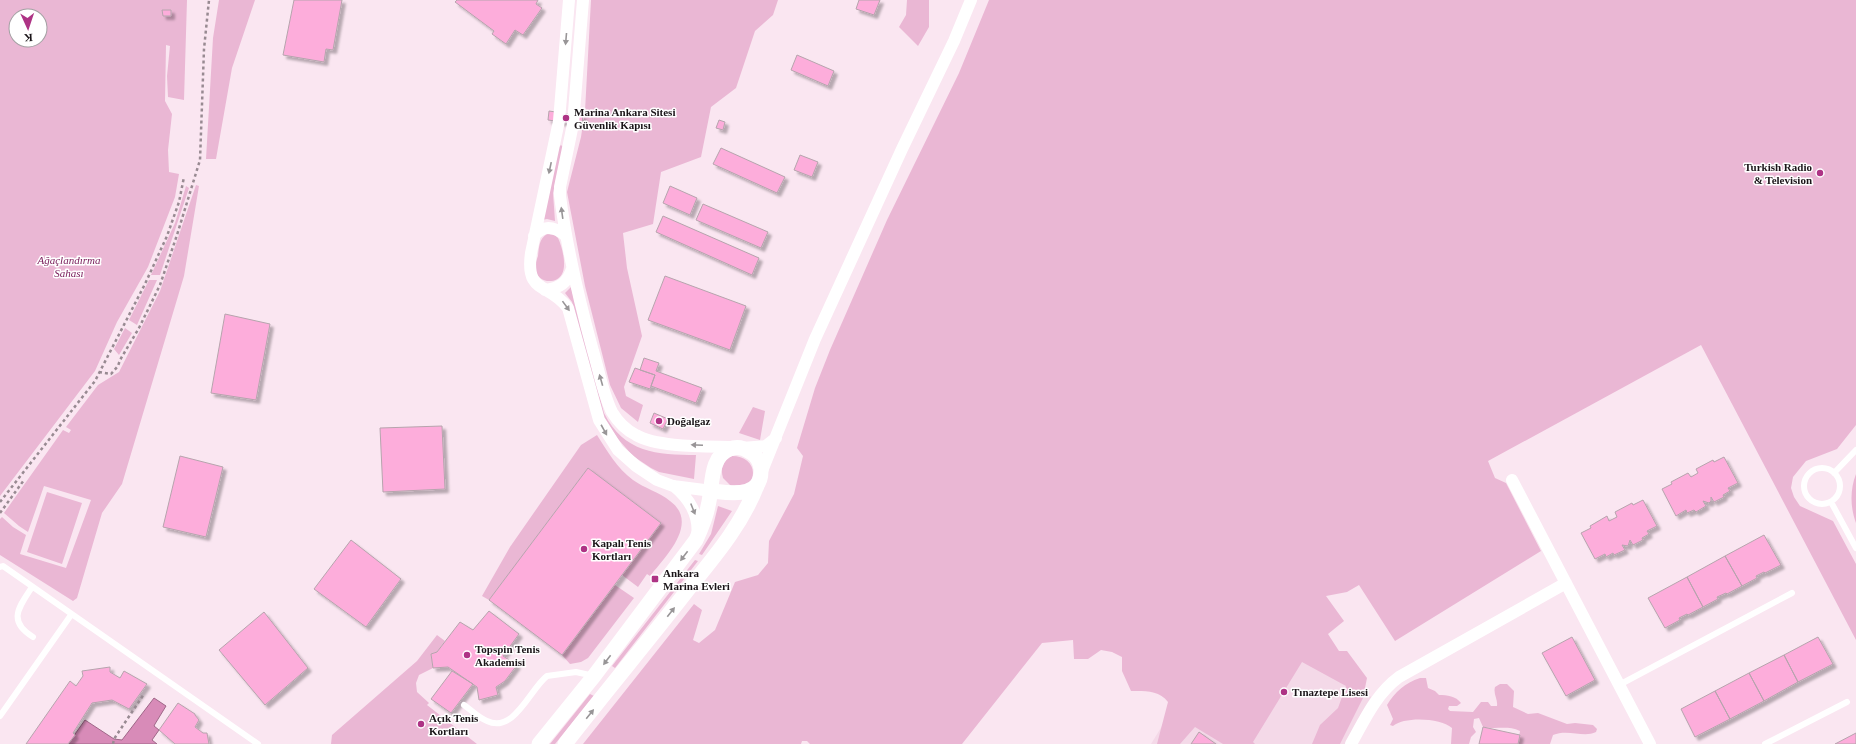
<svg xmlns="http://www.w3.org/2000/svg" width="1856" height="744" font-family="'Times New Roman',serif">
<defs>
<filter id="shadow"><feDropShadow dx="3.5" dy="3.5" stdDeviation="1" flood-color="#0004"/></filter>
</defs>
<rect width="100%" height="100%" fill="#fae6f1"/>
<path fill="#f4d9e8" d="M1293,645l83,55 -25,44h-200l22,-36z"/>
<path fill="#eab7d4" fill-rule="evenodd" d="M0,0h187l-3,100 -16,-3 -1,-21 3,-30 -4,-1 -1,56 7,13 -4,36 1,22 10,2 -4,23 -27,70 -31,55 -22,49 -95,125zM16,16h24v24h-24z
M219,0h36l-23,68 -16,91h-10l7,-121z
M591,0h187l-5,15 -18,16 -19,57 -25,19 -10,50 -40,15 -8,52 -30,9 4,35 15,68 -18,51 2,9 17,9 -5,17 -17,-14 -11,-23 -25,-99 -18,-94 14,-55 4,-26z
M907,0h22v27l-11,19 -19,-19 7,-12z
M989,0h867v425l-19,24 -31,12 -13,16 -2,11 3,9 6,9 33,15 23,43v76l-155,-295 -213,116 7,17 11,5 35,68 -146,90 -36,-56 -12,7 -21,4 18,25 -16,13 11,17h8l20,27 -4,20 -23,46h-28l8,-19 18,-17 8,-22 -44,-24 -49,80 2,2h-32l-28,-17 -15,17h-23l11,-42c-9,-12 -23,-11 -37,-11l-9,-20v-14l-10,-5 -11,-2 -13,9h-14l-1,-19 -31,3 -80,101h-152l-3,-3h-5l-1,3h-218l111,-140 8,6 -9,30 6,3 16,-13 20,-48 23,-7 10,-12 1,-22 25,-47 9,-38 -6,-8 18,-60 15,-38 57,-130 72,-147z
M561,145l2,2 -10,46 2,28 -8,-2 -5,1 17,-73z
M196,185l3,1 -15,90 -62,208 -20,29 -25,85 -4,3 -73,-46v-36l2,-2 11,10 13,8 -6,19 46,14 25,-68 -47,-14 -16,46 -9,-6 -15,-13 59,-83 6,3 2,-3 -5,-3 32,-42 21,-13 41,-81z
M186,186l3,2 -29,87h-9l24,-52z
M547,234l8,1 3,3c4,8 9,27 4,36 -7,12 -26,8 -27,-6 0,-4 2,-9 3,-12 1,-9 1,-17 9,-22z
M149,280h8l-20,45 -8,-5z
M571,287l33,126c20,40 53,42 92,42l-2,24 -35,-7 -8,-4 -18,-12 -16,-18 -14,-22 -31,-114 -7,-9z
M125,328l7,5 -13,22 -5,-6z
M753,407l12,4 -5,29 -21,-7z
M597,435c10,16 20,33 36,45 11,8 26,12 37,21 30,22 -5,56 -20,75l-3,-2 -9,13 -16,-12 39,-52 -73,-55 -99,132 -7,-4 28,-49 71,-102z
M732,456c17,0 27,14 17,28l-18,2 -8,-8c-3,-11 0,-17 9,-22z
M1856,474v49c-6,-16 -6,-34 0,-49z
M47,492l35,11 -20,61 -35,-12z
M718,506l14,5 -30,44 -3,-1 12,-20z
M695,560l3,1 -83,107 -3,-2z
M615,585l19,13 -46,60 -7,4 -11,2 -8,-9z
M437,635l8,6 -8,11 -6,2 2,14 -14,7 -3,8 1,9 12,11 -2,2 50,39h-146l1,-9 85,-74z
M1420,678h6l2,10 7,3 4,4c8,0 17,1 22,8l-4,3h-8l-1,3 2,2 23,1 8,-10h7l3,4h6c1,-7 -4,-12 -2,-19l5,-3h7l7,7 -1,16 15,7 10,-1 29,11 8,-1 18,2 4,4 -1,3c-12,6 -28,-3 -43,3l-3,9h-32l2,-13c-13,-6 -24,-1 -37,-4l-4,-9 -5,1 -1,8 3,5 -5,5 -2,7h-18l1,-16c-10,-10 -48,-12 -59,-2l-3,-1 3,-6 -6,-14c8,-13 18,-22 33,-27z
M590,694l4,2 -39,48h-5z"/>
<path fill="#d88bb8" stroke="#9f6788" d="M154,698l12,8 -11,18 -1,2 5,4 -7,10 5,4h-89l17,-24 29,19 8,1z"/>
<path fill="#fdaddb" stroke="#b6a4ad" filter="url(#shadow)" d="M294,0h48l-9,50 -7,-1 -2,13 -41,-7z
M457,0h81l-2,4 6,4 -19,27 -8,-5 -9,14 -14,-10 2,-3 -39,-29z
M859,0h21l-6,15 -18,-6z
M162,10h9v6h-8z
M797,55l37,16 -6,15 -37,-16z
M549,111l34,5 -1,9 -34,-5z
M719,120l6,2 -2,8 -7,-2z
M721,148l64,29 -8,16 -64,-29z
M800,155l18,7 -6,15 -18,-7z
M670,186l27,12 -7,17 -27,-12z
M703,204l65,28 -7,16 -65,-28z
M663,216l96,42 -7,17 -96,-43z
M665,276l81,30 -16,44 -82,-30z
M225,314l45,10 -14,76 -45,-7z
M644,358l15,5 -3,8 46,17 -6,15 -45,-17 4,-11 -15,-5z
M635,368l20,7 -5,14 -21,-7z
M654,413l14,6 -5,10 -13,-6z
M442,426l3,63 -62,3 -3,-64z
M180,456l43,11 -17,70 -43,-10z
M1724,457l14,26 -10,5 2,3 -7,4 1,2 -10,5 -3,-5v4l-2,2 -6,-2 3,5 -10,6 -2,-2 -7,3 -1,-3 -10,6 -14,-27 10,-5 -1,-2 17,-9 3,4 7,-4 -2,-4 17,-9 1,2z
M588,468l73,55 -99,132 -73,-55z
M1643,500l14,26 -10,5 2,3 -7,4 1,2 -10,5 -3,-5 -2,6 -6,-1 3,5 -11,5 -1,-2 -7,4 -1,-3 -10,5 -14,-26 10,-5 -1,-2 17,-10 2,5 8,-4 -2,-5 17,-9 1,2z
M1764,535l17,30 -16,8 -1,-1 -8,4 1,2 -15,8 -17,-30z
M351,540l50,39 -35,48 -52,-38z
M1725,556l17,30 -15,8 -1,-1 -9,4 1,2 -15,8 -16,-30z
M1687,577l16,30 -15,8 -1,-1 -8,4 1,2 -15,8 -17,-30z
M489,611l30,23 -16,22 14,9 -12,16 -9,6 2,8 -19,5 -2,-13 -29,-20 -15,1 -2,-14 6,-2 23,-30 13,8z
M264,612l44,56 -43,37 -46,-55z
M1572,637l23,43 -29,16 -24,-43z
M1818,637l15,27 -35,18 -14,-27z
M1784,655l14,27 -34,19 -15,-28z
M110,667v5l10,6 4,-7 23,13 -18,25 -17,-9 -20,3 -19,30 2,2 -7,9h-42l44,-63 6,5 7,-10 -1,-5z
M452,671l21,13 -22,29 -20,-14z
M1749,673l15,28 -34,18 -15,-28z
M1715,691l15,28 -35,18 -14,-28z
M178,703l17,11v1l4,5 -4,7 8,6h4l2,11h-34l-16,-14z
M1483,727l37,8 -2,9h-39z
M1199,732l17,12h-25z
M1856,733v11h-21z"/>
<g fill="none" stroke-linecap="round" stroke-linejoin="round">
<path stroke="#988a92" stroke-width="2.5" stroke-dasharray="3 3" stroke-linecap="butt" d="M99,372l12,2 7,-8 2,-6 19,-32 21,-43 17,-50 23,-75 4,-111 5,-49
M0,502l95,-121 50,-97 22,-48 12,-34 5,-25
M0,513l24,-33
M113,744l1,-5 30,-45"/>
<path stroke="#fff" stroke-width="6" d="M1804 486a18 18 0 1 1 36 0a18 18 0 1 1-36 0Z
M1834,473l22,-23
M1831,502l25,46
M0,567l3,-1 255,178
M32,587c-13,20 -25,34 1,50
M1619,685l173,-92
M464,705c7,5 15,13 23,16 27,13 43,-32 60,-45l29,-4 18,4
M0,716l71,-101
M1765,744l82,-42"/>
<path stroke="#fff" stroke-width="12" d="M569,0l-10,121 -28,132c-6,42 18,29 37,55l31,112 19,30 18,16 21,14 16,6 39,5
M583,0l-10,124 -13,63v9c7,53 19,104 33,155 6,20 10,43 19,61 6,10 14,18 24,23 22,13 73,11 99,12
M534,236c10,-12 21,-9 32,0
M545,290c15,-2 22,-7 27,-21
M742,448l24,-2 10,-8
M760,476l55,-137 87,-190 52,-108 17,-41
M1512,480l138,264
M674,486c15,12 26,30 23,50
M1351,744c14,-25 25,-50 48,-67l167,-94"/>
<path stroke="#fff" stroke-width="15" d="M539,744l55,-68 102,-136c5,-11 10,-22 12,-34 5,-18 1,-50 22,-57 7,-3 14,-1 20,3 6,3 10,10 11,17 1,30 -30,24 -49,22
M565,744c41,-53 84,-104 125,-157 26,-32 53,-64 68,-104"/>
</g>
<defs><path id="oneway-solid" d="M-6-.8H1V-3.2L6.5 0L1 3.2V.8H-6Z"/></defs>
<g fill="#989597">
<use href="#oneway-solid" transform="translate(566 39) rotate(95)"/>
<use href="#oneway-solid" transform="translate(550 168) rotate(102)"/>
<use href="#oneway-solid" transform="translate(562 213) rotate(-98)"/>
<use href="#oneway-solid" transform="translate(566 306) rotate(54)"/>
<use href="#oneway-solid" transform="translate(601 380) rotate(-106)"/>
<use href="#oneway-solid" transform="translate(604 430) rotate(61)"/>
<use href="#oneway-solid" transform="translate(697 445) rotate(-177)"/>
<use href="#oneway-solid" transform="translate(693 509) rotate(68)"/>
<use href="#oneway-solid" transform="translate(684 556) rotate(127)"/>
<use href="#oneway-solid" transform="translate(671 612) rotate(-52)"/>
<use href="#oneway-solid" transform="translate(607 660) rotate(127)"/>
<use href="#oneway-solid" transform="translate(590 714) rotate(-51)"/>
</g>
<g fill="#ae3385" stroke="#fff" stroke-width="1.5">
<circle cx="566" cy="118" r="4"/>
<circle cx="1820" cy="173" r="4"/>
<circle cx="659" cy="421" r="4"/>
<circle cx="584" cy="549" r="4"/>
<rect x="651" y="575" width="8" height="8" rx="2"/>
<circle cx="467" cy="655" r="4"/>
<circle cx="1284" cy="692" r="4"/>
<circle cx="421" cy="724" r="4"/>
</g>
<g text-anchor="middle" stroke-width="3" stroke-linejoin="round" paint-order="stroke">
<g font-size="11" font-weight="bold" fill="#1a1418" stroke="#fff" text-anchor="start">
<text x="574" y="116">Marina Ankara Sitesi<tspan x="574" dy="13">Güvenlik Kapısı</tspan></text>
<text x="1812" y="171" text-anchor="end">Turkish Radio<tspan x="1812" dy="13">&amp; Television</tspan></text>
<text x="667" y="425">Doğalgaz</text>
<text x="592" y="547">Kapalı Tenis<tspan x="592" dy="13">Kortları</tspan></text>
<text x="663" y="577">Ankara<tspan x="663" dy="13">Marina Evleri</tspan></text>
<text x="475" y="653">Topspin Tenis<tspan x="475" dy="13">Akademisi</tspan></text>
<text x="1292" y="696">Tınaztepe Lisesi</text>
<text x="429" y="722">Açık Tenis<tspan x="429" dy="13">Kortları</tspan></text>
</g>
<g font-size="11" font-style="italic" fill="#7b205d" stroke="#fff">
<text x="69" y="264">Ağaçlandırma<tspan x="69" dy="13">Sahası</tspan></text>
</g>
</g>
<g transform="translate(28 28) rotate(177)"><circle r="19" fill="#ffffff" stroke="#a3a1a3"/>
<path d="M0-3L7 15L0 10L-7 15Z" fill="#ae3385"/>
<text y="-6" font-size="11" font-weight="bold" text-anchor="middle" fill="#1a1418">K</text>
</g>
</svg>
